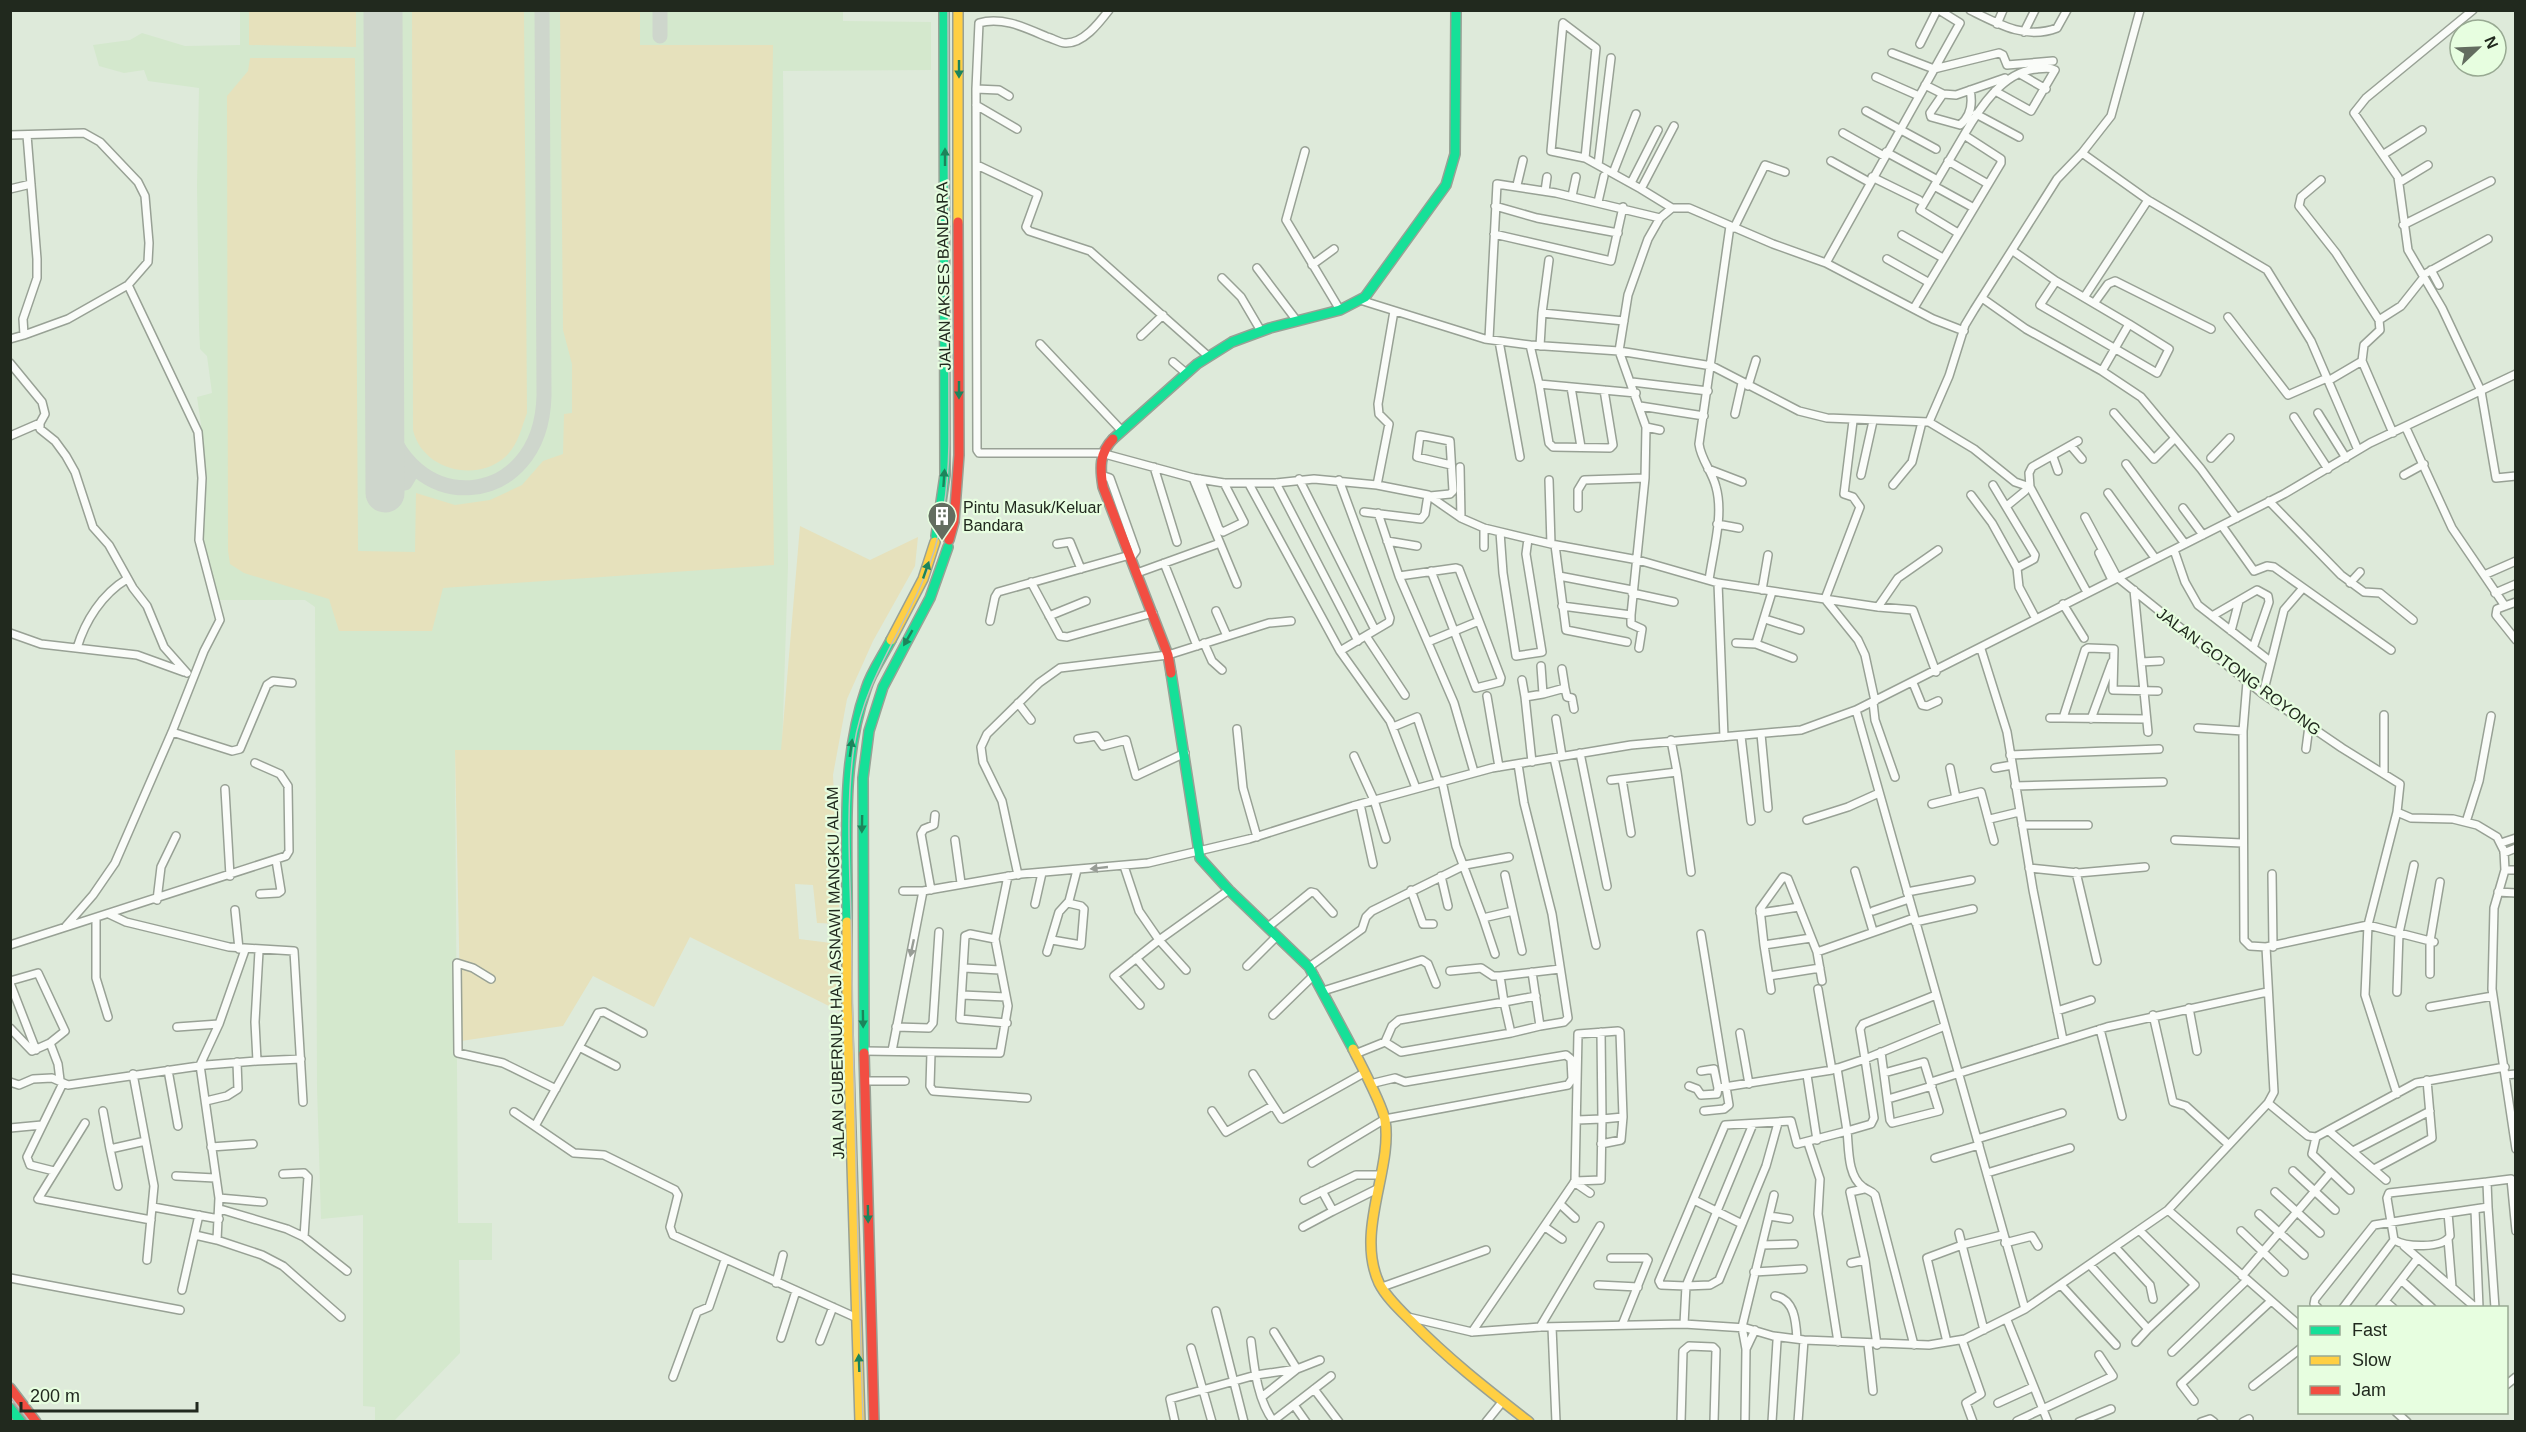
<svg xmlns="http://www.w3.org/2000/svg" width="2526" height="1432" font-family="Helvetica,sans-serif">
<rect width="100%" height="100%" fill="#deeada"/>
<path fill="#d4e8cd" d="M240,10h603v11l88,1v48l-148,1 5,494 -6,185h-327l3,473h34v37h-33l1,93 -66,68h-19v-14l-12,-1v-191l-42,4 -4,-131 -2,-481 -10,-7h-88l-15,-59 2,-95 -7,-49 15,-4 -5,-37 -7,-7 -1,-23 -2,-140 2,-98 -51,-7 -4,-11 -20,3 -25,-7 -6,-21 37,-5 12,-7 43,13 55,-1z"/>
<path fill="#e6e1bc" d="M249,11h107v36l-107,-2z
M412,11h112l3,402c-6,16 -9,33 -23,45 -30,25 -82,11 -91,-28z
M560,11h80v34h133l-3,225 4,295 -331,23 -11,43h-93l-10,-32 -85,-26 -14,-9 -2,-13 -1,-455 21,-25 2,-13h105l3,493 57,1 1,-59 39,12 35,-5 32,-15 21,-24 20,-7 1,-40 8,-1v-49l-9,-34z
M800,526l70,34 48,-23 -3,29 -42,75 -26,58 -14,76 7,149 -23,-1 -4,-38 -18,-1 4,55 40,5v67l-149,-74 -36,70 -61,-31 -30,50 -102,15 -6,-291h326z"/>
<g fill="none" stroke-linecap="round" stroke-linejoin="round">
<path stroke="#ced6cc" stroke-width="15" d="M660,10v26
M384,409c21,111 157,103 160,-13l-2,-386
M384,446c-11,9 -14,26 -5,38l26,-1 6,-10 -1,-10"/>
<path stroke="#ced6cc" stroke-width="39" d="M383,10l2,483"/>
<g stroke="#98a195" stroke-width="10">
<path id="street" d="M1109,10c-10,13 -26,34 -44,33 -5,0 -13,-5 -18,-6 -21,-9 -45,-21 -68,-14l-3,66 1,361 2,3h122l92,25 31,5h52l38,-4 63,6 51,10 33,23 23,10 67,16 87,16 80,23 160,24 35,3 23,62
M1970,10c28,14 56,30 87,18l10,-18
M2473,10l-107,88 -12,15 44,64 10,73 34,58 39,83 15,87 20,-2
M1997,24l6,-14
M2024,32l11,-22
M1920,44l17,-34
M1892,53l42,16 65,-16 4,2 4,10 46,-4
M2020,74l26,15
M1876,77l43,19
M1925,85l18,9 13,1 49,-17
M976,89l23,1 10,6
M1943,94l-13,19 1,4 29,8c11,-9 13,-21 10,-35
M976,105l41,24
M1866,111l70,38
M1976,114l43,23
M1843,133l41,23
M10,135l74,-2 16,9 38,40 7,14 4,47 -1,19 -20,23 -60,34 -44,16
M1305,151l-19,69 54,90
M1886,152l48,26
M2082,153l66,47 119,70 44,71 47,109
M2384,154l38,-24
M1585,158l11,-110 -33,-25 -12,128 34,7 56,31
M1831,161l38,21
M1948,161l40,23
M977,165l61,29 -12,33 3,4 61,20 118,105
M1598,165l13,-107
M1613,173l23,-59
M1872,177l47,23
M2321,180l-20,17 -2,9 37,47 43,67 1,10 -16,15 -2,16
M2400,182l28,-17
M1631,183l27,-53
M1517,185l6,-25
M1934,186l40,22
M10,189l21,-5
M1545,191l2,-14
M1572,196l4,-19
M1598,202l6,-26
M1495,206l42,12 81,15
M1672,208l-31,-19 33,-63
M2403,225l88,-44
M1734,228l31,-63 20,7
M1958,233l-38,-23 44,-75
M1494,234l117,27 12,-54
M1902,235l41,23
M2013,251l43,30
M1887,259l41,23
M1826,263l134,-240 -21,-13
M1312,265l22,-16
M1257,268l40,53
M2431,270l8,15
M2423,275l65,-36
M1222,278l19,19 20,34
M2085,296l63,-96
M1982,298l44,31 76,42 39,26 60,72 36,49
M1360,300l125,39 45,6 9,39 97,9
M2095,302l13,-18 7,-3 96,48
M1914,308l87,-145v-4l-37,-24c15,-26 39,-64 73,-66 7,-1 13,-2 18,1l-24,41 -36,-20
M1542,313l7,-53
M2228,317l60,78 39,-17
M2379,320l22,-14 23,-29
M1141,336l22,-21
M10,339l14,-4 -1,-16 14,-41v-19l-10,-124
M1489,339l8,-155 59,9 104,25
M1499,341l21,116
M1040,344l82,87
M1530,345l89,6 93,15 87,45 28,7 102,4 45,27 41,33 15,5 57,105
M1540,346l2,-33 82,8
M1173,362l13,11
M10,363l32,39 3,12 -5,9v6l15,12 11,15 9,16 18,55 16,18 24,43 14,18 17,41 23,26
M2102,371l27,-47 -73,-43 -16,24 117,68 12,-24 -40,-25
M2328,381l34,-20 31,72
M1632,382l76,9
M1539,384l10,59 4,4 57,1 3,-3 -9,-55
M1748,386l8,-26
M1571,387l10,60
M1640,406l64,10
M2114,413l40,46 21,-21
M2318,413l28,45
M1735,414l7,-31
M2294,417l34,52
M1929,422l20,-46 16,-51 9,-15 83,-131 25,-26 29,-37 29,-106
M1646,427l14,3
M2406,428l46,100 53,78 -8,3 -1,6 20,25
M10,436l30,-13
M2071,446l11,13
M2053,457l5,14
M2211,458l19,-20
M2126,464l59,80
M1154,467l23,75
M1460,467l1,51
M1708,469l34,13
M1101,475l9,3 26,73 -5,7
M1861,475l12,-54
M2404,475l20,-11
M1200,479l19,50 4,3 21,-10 -20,-39
M1299,479l76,151
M1339,480l51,138 -1,4 -49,29
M1549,480l2,64
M1276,483l82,158
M1249,484l91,167 50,70 26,67
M1377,485l12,-61 -10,-10 -1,-10 16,-93
M1893,485l19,-23 10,-40
M1993,485l42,70 -1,4 -17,9
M2030,487l-1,-14 3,-6 46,-26
M2108,493l47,65
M1971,495l21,28 25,45 2,19 17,32
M1430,496l20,-2 3,-3 -3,-50 -30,-6 -3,22 34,8
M2269,501l72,74 23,17 16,1 33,27
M2008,505l17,-14
M1578,508v-18l6,-10 61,-2
M2183,508l20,27
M1364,512l57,7 4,-5 3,-19
M1378,513l21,63 55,127 20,69
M2085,517l32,60 146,117 79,54 58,36 -3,28 -29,113 -3,70 32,99
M1717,524l22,4
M2222,526l32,45 13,-5 7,1 117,83
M1500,532l3,41 13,83 26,-4 -16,-98 2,-15
M1387,541l30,5
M1220,543l17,41
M1057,544l13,-2 11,27
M1555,545l11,85 61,12
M1484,547v-19
M2174,550l11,32 13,23 72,56
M2099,553l13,27
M1164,563l33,83
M1137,573l83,-30 -27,-65
M2484,575l32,-14
M1399,576l57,-8 3,1 42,109 -1,4 -24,6 -45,-117
M1559,576l73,14
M1709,580c4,-29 15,-65 7,-93 -4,-16 -15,-27 -17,-43l31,-218
M1031,582l29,54 7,1 86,-24
M1718,583l6,154
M2350,583l10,-11
M1762,590l6,-35
M2134,590l14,142
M1632,593l42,9
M2495,593l21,-9
M1825,599l35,-92 -7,-10 -9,-3 9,-73
M1825,599l33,41 7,15 10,46
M2063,604l21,34
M1562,606l69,9
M2505,606l11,-4
M1878,607l20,-29 40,-28
M1216,611l11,25
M1049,616l37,-15
M2212,616l45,-26 11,6 1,6 -16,46
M1765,619l35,11
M990,621l5,-24 3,-5 132,-37
M2231,631l8,-30
M10,633l31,11 96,11 47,17
M1366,636l39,59
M1428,642l51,-21
M1204,643l8,18 10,9
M1736,643l20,1 16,-52
M1756,644l37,14
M77,648c8,-27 25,-54 50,-69
M1639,648l3,-19 -11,-5v-9l14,-137 1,-51 -27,-76 9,-56 20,-56 12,-21 12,-10h17l84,36 53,19 107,56 31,12
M1981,649l26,83 26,158 30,150
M2141,662l19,-1
M1522,680l3,17
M2247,682l-4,49 1,209 6,6 16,1
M1913,683l9,22 5,1 11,-5
M1565,688l2,9 5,1 2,11
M1543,694l22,-6 -3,-19
M2263,694l21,-84 19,-22
M1487,696l12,71
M1873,702l2,18 20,57
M1018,703l13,17
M1856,710l428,-216 86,-51 146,-69
M2050,718h13l22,-68 3,-2 26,1 -1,41 45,1
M2063,718l83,1
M1556,719l6,37
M2091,719l21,-57
M1393,727l24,-10 21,64
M2198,728l45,3
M1237,729l6,59 14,49
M172,732l60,19 8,-2 27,-64 6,-4 19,2
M1761,734l7,74
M1741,736l10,85
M1078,739l18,-3 7,10 23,-6 10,36 49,-23
M1671,740l6,32
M2306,749l3,-23
M1580,753l27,133
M2010,755l149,-6
M1354,756l20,44 12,39
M1554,758l42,187
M1532,762l-7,-65 18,-3 -2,-28
M1518,764l6,39 28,111 16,104 -4,4 -24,4
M1950,768l6,30
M1995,768l17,-3
M2384,774v-59
M1622,779l9,54
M1611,780l66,-8 14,100
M1442,781l14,65 27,72 30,-7 9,40
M2015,786l148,-4
M225,789l5,87
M1360,804l13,60
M1932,804l49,-12 13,49
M2397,812l14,6 42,1 24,6 20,12 7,14 1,19 -11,38 -2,81 24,160
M1990,819l29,-7
M1807,820l41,-13 31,-14
M2466,822l13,-41 12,-65
M2022,825h66
M955,840l6,43
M2175,840l67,3
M2501,843l15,-5
M2504,853l12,-5
M1124,866l15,45 20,29 -45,36 26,29
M2029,868l49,5 67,-6
M2505,870h11
M1855,871l18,60
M2076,872l21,89
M2272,874l1,73
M1018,875l-16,-74 -19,-39 -2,-15 6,-13 52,-51 21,-15 108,-13 101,-32 22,-2
M1505,875l8,36
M1441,876l7,30
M931,890l-10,-56 3,-5 10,-4 1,-10
M1411,890l12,34h10
M903,891h20l98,-17 127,-11 101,-24 104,-33 139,-38 139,-23 170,-15 55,-20 169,599 -60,30 -36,6 -125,-5 -31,-4 -27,-8 -62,-4 -144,3 -68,5 -64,-15
M1907,892l64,-12
M2498,892l18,1
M260,894l18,-1 3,-2 -5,-31
M157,900l4,-33 15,-31
M1035,904l7,-31
M235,910l4,39
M1873,911l36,-12
M1760,913l39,-6
M109,914l17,8 103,25 65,4 9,151
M96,918v60l12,39
M1483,918l12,36
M1915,922l58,-13
M66,926l27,-31 22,-32 57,-131 32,-81 16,-31 -21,-80 3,-62 -4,-46 -70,-147
M1268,927l43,-35 4,1 18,20
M1701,934l28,171 -5,4 -20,2
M1811,938l-47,7 -4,-36 23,-32 5,2 29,73 5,29
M995,939l-25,-5 -5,2 -5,83 47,4
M1052,940l29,5 3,-36 -3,-3 -13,-3
M10,945l276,-89 3,-5 -1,-65 -8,-12 -25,-11
M1764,945l7,45
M245,950l-26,74 -19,41 19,133 -2,42 45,15 21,11 58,51
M259,951l-4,71 2,39 44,-2
M1047,952l12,-40 10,-11 8,-31
M1817,952l97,-34
M1136,958l24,27
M1247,966l30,-30
M1309,967l53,-38 4,-12 6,-6 93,-46 44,-8
M964,968l36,2
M1186,970l-27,-30 70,-50
M1450,971l31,-3 12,8h7
M2430,974v-33l10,-59
M1769,976l51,-8
M491,979l-18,-11 -16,-5 1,90 45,10 53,26
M10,981l28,-8 27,58 -15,12 -18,8 -22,-23
M10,983l26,67
M1323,991l99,-31 6,4 8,20
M2397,992l2,-59 15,-68
M962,995l44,2
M2430,1007l63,-11
M2189,1008l8,43
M2057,1011l34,-11
M1273,1015l41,-40
M2153,1015l20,87 13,4 43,39
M177,1027l42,-3
M896,1027l33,1 4,-5 6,-91
M2100,1029l22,87
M1511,1033l29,-7 -8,-54
M1740,1033l9,51
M1385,1042l16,10 110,-19 -7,-31 32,-6
M50,1043l8,21 2,16
M579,1047l37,19
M864,1051l136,2 8,-47 -13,-67 13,-63
M892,1051l31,-160
M1881,1052l9,68 2,3 47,-12 -15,-49 -40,11
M931,1053l-1,33 3,5 94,7
M1355,1054l30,-12 7,-16 7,-6 105,-18 -4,-26 60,-7
M1837,1068l10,63 24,-7 3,-6 -9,-59 80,-33
M1835,1069l30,-10 -5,-30 3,-5 73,-29
M168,1070l10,56
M1701,1071l13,-2 4,19 114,-18 -14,-81
M133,1074l21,112 -7,74
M1253,1074l29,45 82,-46
M1807,1075l10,65
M2506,1075l10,-1
M865,1081h40
M10,1082l9,3 14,-6 19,-1 16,7 138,-20 51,-4
M1931,1082l176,-55 160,-35
M1689,1086l8,3 4,6 16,-1 1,-6
M1888,1099l44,-13
M206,1101l21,-5 11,-7 -1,-27
M2268,1103l6,-11 -8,-145 102,-22 66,17
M103,1111l7,38
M1212,1111l14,21 46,-26
M514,1112l60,41 30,2 71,35 3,5 -8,32 3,8 184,83
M85,1123l-47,76 113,21
M1753,1124l-67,162 24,-1 9,-5 47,-114 12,-43
M535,1126l63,-113 6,-1 39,21
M10,1128l32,-3
M2329,1131l57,49
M1977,1139l85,-26
M1808,1143l12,36 -2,35 20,128
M1601,1144l20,-4 2,-23
M211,1147l42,-3
M2353,1151l77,-40
M1935,1158l44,-13
M1312,1163l73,-44 183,-34 4,-6 -1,-20 -5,-4 -161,27 -10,-4 -25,6
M2374,1169l58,-31 -5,-58
M54,1171l-24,-6 -3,-8 36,-74
M2293,1171l42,39
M2331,1172l19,18
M1987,1173l83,-25
M283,1174l21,-1 4,4 -4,60
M176,1176l39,2
M1575,1181l26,-1 1,-61 -25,1
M1574,1182l16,11
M118,1186l-8,-37 31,-7
M1864,1189l-14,3 15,68 12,85
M2275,1192l45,41
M219,1198l44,4
M1304,1200l52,-25h23
M1694,1200l46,23
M1560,1204l15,14
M153,1207l66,12
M2488,1207l7,101
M220,1209l67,20 17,8 43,34
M2168,1210l132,116
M2475,1210l4,98
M1333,1211l44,-22
M2259,1214l45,41
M1769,1216l20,3
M1303,1227l30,-16 -11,-20
M1545,1227l17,12
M2241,1231l43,41
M195,1235l22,5
M2448,1239l4,48
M2394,1240l-7,-42 2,-5 98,-11
M2005,1243l27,-7 6,10
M1762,1245l32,-1
M2404,1246l72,62
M2115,1247l35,38 3,14
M1611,1258h35l2,2 -26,65
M1851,1263l14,-3
M2090,1265l58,64 47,-44 -56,-55
M1754,1272l49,-3
M2242,1276l89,-104 -19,-18 4,-17
M10,1278l170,32
M2401,1280l31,28
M776,1283l7,-28
M1598,1285l40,2
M2061,1285l55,60
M1382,1287l104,-37
M182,1290l17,-75
M1775,1296c20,3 21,27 22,43
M2385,1301l33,-43
M2318,1308l-4,-4 1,-5 59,-74 74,-12
M2343,1308l51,-68c12,7 48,9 56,-4l-2,-23 40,-6 -1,-25 24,-3 5,52
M2379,1308l6,-7 8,7
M2025,1309l143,-99 100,-107 40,33 8,1 100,-54 89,-16
M1216,1311l28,111
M2007,1320l41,102
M1684,1324l2,-38 -25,-1 -2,-4 66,-156 66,-4 6,23 50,-13c2,16 0,45 16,56 5,4 8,3 12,8l39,150
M1540,1327l60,-101
M1552,1327l4,95
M1984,1330l-22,-85 40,-10
M1472,1332l103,-151 3,-147 40,-3 2,1 3,85 -21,2 -1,-87
M781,1338l15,-47
M1962,1340l19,54 -15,9 7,19
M820,1341l13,-34
M1251,1341c3,25 6,59 23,81
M1947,1342l-20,-84 35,-13 -3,-12
M2136,1342l12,-13
M1868,1344l5,47
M1191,1348l21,74
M1746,1349l9,-19
M2172,1352l75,-72
M673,1377l24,-65 12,-5 16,-47
M2506,1385l10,-8
M2253,1386l47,-37
M1314,1389l25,33
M1263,1396l34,-27 -23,-37
M2194,1401l-13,-17 90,-83
M1998,1403l35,-16
M1294,1405l12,17
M2396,1412l11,10
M1273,1421l58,-45
M2017,1421l96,-45 -14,-21
M1175,1422l-5,-23 86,-24 41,-6 23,-9
M1486,1422l17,-21
M1681,1422l2,-71 6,-5 24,1 3,3 -2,72
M1745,1422l1,-73 -4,-22 32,-132
M1772,1422l5,-81
M1798,1422l6,-82
M2079,1422l32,-13
M2201,1422l9,-3 4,3
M2243,1422l6,-3"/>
</g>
<g stroke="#98a195" stroke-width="12">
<path id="fast" d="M1113,439l84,-75 35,-22 38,-14 70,-18 25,-13 81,-112 9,-31 1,-144
M936,536l9,-61 -1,-465
M1171,673l29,185 29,32 80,77 44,82
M847,922c1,-78 -7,-159 19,-233 5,-17 17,-33 25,-49
M864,1053l-1,-275 6,-47 14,-44 47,-89 18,-51
M10,1408l11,14"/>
</g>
<g stroke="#98a195" stroke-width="12">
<path id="slow" d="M958,10v212
M891,640l32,-61 12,-37
M847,922v81l13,419
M1353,1049c8,16 29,55 32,71 8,49 -30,111 -6,163 7,14 21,27 32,38 37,38 77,69 118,101"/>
</g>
<g stroke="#98a195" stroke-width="12">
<path id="jam" d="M1113,439c-14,14 -13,30 -10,48l65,168 3,18
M949,540l5,-18 5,-67 -1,-233
M864,1053l10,369
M10,1388l26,34"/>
</g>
<use href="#street" stroke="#fafcf9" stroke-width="7"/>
<use href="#fast" stroke="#16e098" stroke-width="9"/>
<use href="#slow" stroke="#ffcf43" stroke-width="9"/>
<use href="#jam" stroke="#f24e42" stroke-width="9"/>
<path stroke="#bec1bd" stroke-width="1.5" d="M10,1396l20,26
M863,1422c-4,-152 -9,-304 -11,-456 0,-71 -8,-150 2,-220 9,-60 43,-107 67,-161 21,-45 27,-92 28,-141l-1,-434"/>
</g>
<defs><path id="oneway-solid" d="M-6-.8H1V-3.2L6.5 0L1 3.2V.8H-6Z" transform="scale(1.5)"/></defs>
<g fill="#1c845b">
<use href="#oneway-solid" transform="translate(959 69) rotate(90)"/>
<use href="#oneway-solid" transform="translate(945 157) rotate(-90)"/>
<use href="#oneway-solid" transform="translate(959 390) rotate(90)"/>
<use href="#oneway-solid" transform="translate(944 478) rotate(-86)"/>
<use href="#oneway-solid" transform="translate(926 570) rotate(-71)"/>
<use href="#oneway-solid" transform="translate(908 638) rotate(120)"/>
<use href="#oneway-solid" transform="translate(851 748) rotate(-82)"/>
<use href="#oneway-solid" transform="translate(862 824) rotate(91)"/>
<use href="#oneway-solid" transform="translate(863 1019) rotate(89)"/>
<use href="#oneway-solid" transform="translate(868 1214) rotate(89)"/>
<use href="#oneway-solid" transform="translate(859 1363) rotate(-92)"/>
</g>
<g fill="#989d96">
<use href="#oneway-solid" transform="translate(1099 868) rotate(174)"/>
<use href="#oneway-solid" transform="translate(912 948) rotate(102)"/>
</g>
<defs>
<g id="building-pin" transform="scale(1.5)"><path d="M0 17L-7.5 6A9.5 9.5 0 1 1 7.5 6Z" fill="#636d60" stroke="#e7fee0"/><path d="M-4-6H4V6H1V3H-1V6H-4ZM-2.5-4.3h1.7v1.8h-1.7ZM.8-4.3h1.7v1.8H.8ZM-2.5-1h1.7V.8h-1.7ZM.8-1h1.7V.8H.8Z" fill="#fff"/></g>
</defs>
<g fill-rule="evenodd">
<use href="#building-pin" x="942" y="516"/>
</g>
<g text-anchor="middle" stroke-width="4.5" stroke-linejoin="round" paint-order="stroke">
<g font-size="16" fill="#21291e" stroke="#e7fee0">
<text transform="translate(943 276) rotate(-91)" y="6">JALAN AKSES BANDARA</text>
<text transform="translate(2239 671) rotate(37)" y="6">JALAN GOTONG ROYONG</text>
<text transform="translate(835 973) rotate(-91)" y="6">JALAN GUBERNUR HAJI ASNAWI MANGKU ALAM</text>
</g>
<g font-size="16" fill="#21291e" stroke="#e7fee0" text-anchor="start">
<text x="963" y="513">Pintu Masuk/Keluar<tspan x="963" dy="18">Bandara</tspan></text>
</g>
</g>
<rect width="2526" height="1432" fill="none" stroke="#21291e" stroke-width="24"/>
<rect x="2298" y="1306" width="210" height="108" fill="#e7fee0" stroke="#98a992" stroke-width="1.5"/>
<rect x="2310" y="1326" width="30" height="9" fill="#16e098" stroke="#98a992" stroke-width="1.5"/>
<text x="2352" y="1336" font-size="18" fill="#21291e">Fast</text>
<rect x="2310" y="1356" width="30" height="9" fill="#ffcf43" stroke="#98a992" stroke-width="1.5"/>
<text x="2352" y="1366" font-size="18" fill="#21291e">Slow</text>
<rect x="2310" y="1386" width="30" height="9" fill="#f24e42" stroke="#98a992" stroke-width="1.5"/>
<text x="2352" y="1396" font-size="18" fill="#21291e">Jam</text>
<g transform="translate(2478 48) rotate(67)"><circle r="28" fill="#e7fee0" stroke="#98a992" stroke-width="1.5"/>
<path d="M0-4.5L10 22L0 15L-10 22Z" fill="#636d60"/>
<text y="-9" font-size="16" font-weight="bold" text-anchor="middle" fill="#21291e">N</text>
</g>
<path d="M21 1402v9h176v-9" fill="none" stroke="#21291e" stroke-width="3"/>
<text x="30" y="1402" font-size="18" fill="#21291e" stroke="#e7fee0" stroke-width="4.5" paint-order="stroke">200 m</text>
</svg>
